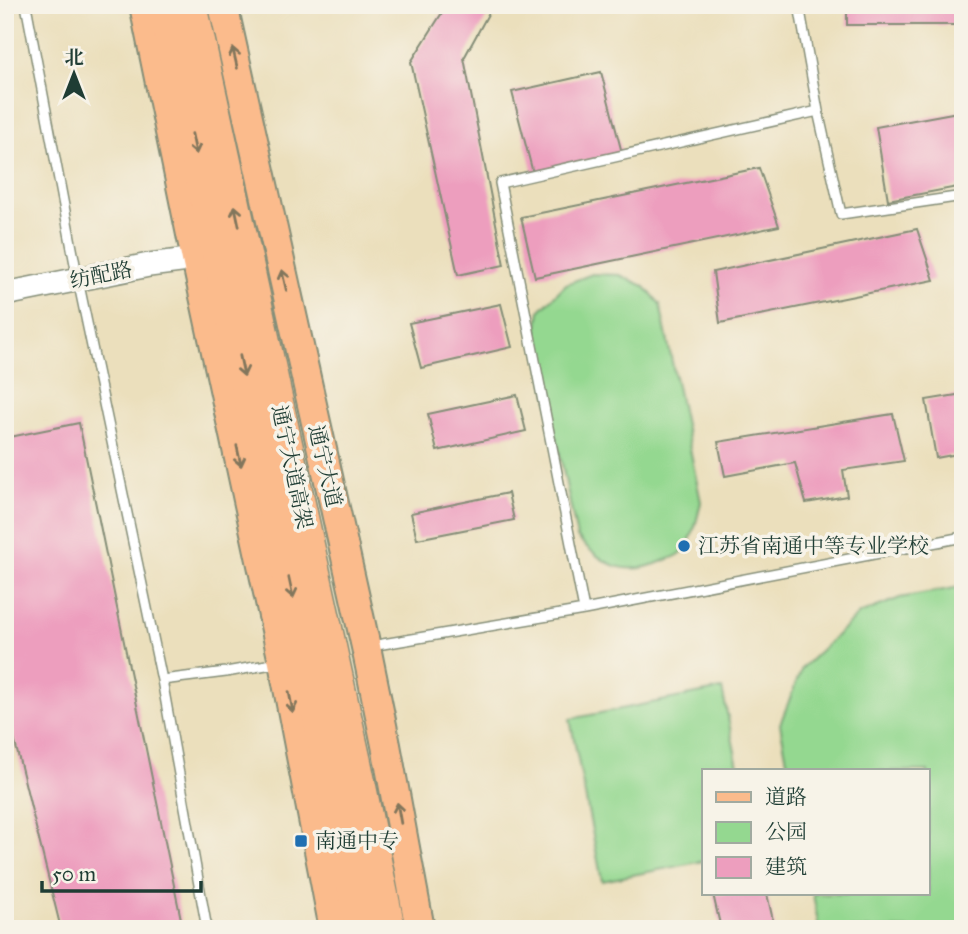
<svg xmlns="http://www.w3.org/2000/svg" width="968" height="934" font-family="'IM FELL Great Primer','Noto Serif SC',serif">
<rect width="100%" height="100%" fill="#f7f3e8"/>
<filter id="ink" filterUnits="userSpaceOnUse"><feTurbulence type="fractalNoise" baseFrequency=".0143" numOctaves="2"/><feDisplacementMap in="SourceGraphic" scale="14" xChannelSelector="R" yChannelSelector="G"/><feConvolveMatrix kernelMatrix="1 2 1 2 8 2 1 2 1" color-interpolation-filters="sRGB"/></filter>
<filter id="wash" filterUnits="userSpaceOnUse"><feTurbulence type="fractalNoise" baseFrequency=".00686" numOctaves="4" result="noise"/><feDisplacementMap in="SourceGraphic" scale="28" xChannelSelector="R" yChannelSelector="G"/><feGaussianBlur stdDeviation="1.57" result="paint"/><feColorMatrix in="noise" values="0 0 0 0 0 0 0 0 0 0 0 0 0 0 0 0 0 1.4 0 .05"/><feComposite in="paint" operator="in"/></filter>
<g filter="url(#wash)">
<rect width="100%" height="100%" fill="#ebdfbc"/>
<path fill="#94d890" stroke="#5a8a62" stroke-width="2" d="M592,274l28,1 24,11 16,18 41,198c-4,17 -7,36 -19,50 -4,5 -13,7 -19,9 -38,17 -60,4 -86,-24l-41,-198 4,-29 26,-26z
M960,587l3,1v341h-144l-6,-35h115v-123h-139l-9,-47 22,-56 57,-54 41,-16z
M722,689l17,82h-35v90l-102,20 -32,-162z"/>
<g id="blocks">
<path fill="#ed9ebe" d="M447,5h46l-29,53 40,207 -46,10 -47,-213z
M847,5h116v20h-116z
M601,72l21,81 -89,20 -21,-81z
M963,111v75l-75,14 -12,-73z
M759,168l20,58 -244,51 -14,-60z
M5,201h2l3,19h-5z
M917,229l17,51 -214,43 -7,-51z
M501,304l11,43 -91,21 -12,-45z
M963,394v59l-27,5 -10,-58z
M517,395l9,36 -89,20 -9,-37z
M893,414l11,47 -61,9 4,26 -41,7 -11,-40 -70,13 -7,-34z
M79,423l104,506h-122l-56,-227v-264z
M508,493l6,27 -97,19 -6,-26z
M713,894h54l8,35h-54z"/>
</g>
</g>
<g filter="url(#ink)">
<use href="#blocks" fill-opacity="0" stroke="#858e78" stroke-width="2"/>
<g fill="none" stroke-linecap="round" stroke-linejoin="round">
<g stroke="#858e78" stroke-width="12">
<path id="service" d="M26,5l52,275 84,400 45,249
M799,5l19,106 23,103 122,-18
M584,610l-84,-427 318,-72
M371,646l213,-36 379,-73
M162,680l64,-8 52,-9"/>
</g>
<g stroke="#858e78" stroke-width="26">
<path id="tertiary" d="M5,294l144,-29 47,-6"/>
</g>
<g stroke="#858e78" stroke-width="32">
<path id="primary" d="M144,5l52,254 87,403 51,267
M223,5l143,642 20,98 34,184"/>
</g>
<g stroke="#858e78" stroke-width="33">
<path id="trunk" d="M163,5l152,697 46,227
M192,5l164,757 34,167"/>
</g>
<use href="#service" stroke="#fff" stroke-width="9"/>
<use href="#tertiary" stroke="#fff" stroke-width="23"/>
<use href="#primary" stroke="#fbbb8c" stroke-width="28"/>
<use href="#trunk" stroke="#fbbb8c" stroke-width="30"/>
</g>
<defs><path id="oneway-shaft" d="M-6 0H5M1.5-3L5.5 0L1.5 3" fill="none" stroke-width="1.6" stroke-linecap="round" stroke-linejoin="round" transform="scale(1.75)"/></defs>
<g stroke="#82765c">
<use href="#oneway-shaft" transform="translate(235 58) rotate(-103)"/>
<use href="#oneway-shaft" transform="translate(194 144) rotate(78)"/>
<use href="#oneway-shaft" transform="translate(237 216) rotate(-102)"/>
<use href="#oneway-shaft" transform="translate(284 280) rotate(-103)"/>
<use href="#oneway-shaft" transform="translate(242 366) rotate(78)"/>
<use href="#oneway-shaft" transform="translate(239 456) rotate(78)"/>
<use href="#oneway-shaft" transform="translate(291 588) rotate(78)"/>
<use href="#oneway-shaft" transform="translate(291 702) rotate(79)"/>
<use href="#oneway-shaft" transform="translate(399 813) rotate(-100)"/>
</g>
</g>
<g fill="#1f6fb2" stroke="#f7f3e8" stroke-width="2.5">
<circle cx="684" cy="546" r="7"/>
<rect x="294" y="834" width="14" height="14" rx="3.5"/>
</g>
<g text-anchor="middle" stroke-width="7" stroke-linejoin="round" paint-order="stroke">
<g font-size="21" fill="#1f3d34" stroke="#f7f3e8">
<text transform="translate(101 275) rotate(-11)" y="7">纺配路</text>
<text transform="translate(325 466) rotate(77)" y="7">通宁大道</text>
<text transform="translate(292 467) rotate(78)" y="7">通宁大道高架</text>
</g>
<g font-size="21" fill="#1f3d34" stroke="#f7f3e8" text-anchor="start">
<text x="698" y="553">江苏省南通中等专业学校</text>
<text x="315" y="848">南通中专</text>
</g>
</g>
<rect width="968" height="934" fill="none" stroke="#f7f3e8" stroke-width="28"/>
<rect x="702" y="769" width="228" height="126" fill="#f7f3e8" stroke="#a1aaa0" stroke-width="2"/>
<rect x="716" y="792" width="35" height="10" fill="#fbbb8c" stroke="#a1aaa0" stroke-width="2"/>
<text x="765" y="804" font-size="21" fill="#1f3d34">道路</text>
<rect x="716" y="822" width="35" height="21" fill="#94d890" stroke="#a1aaa0" stroke-width="2"/>
<text x="765" y="839" font-size="21" fill="#1f3d34">公园</text>
<rect x="716" y="857" width="35" height="21" fill="#ed9ebe" stroke="#a1aaa0" stroke-width="2"/>
<text x="765" y="874" font-size="21" fill="#1f3d34">建筑</text>
<g transform="translate(74 74)" stroke="#f7f3e8" stroke-width="5" paint-order="stroke">
<path d="M0-5L12 26L0 18L-12 26Z" fill="#1f3d34"/>
<text y="-10" font-size="19" font-weight="bold" text-anchor="middle" fill="#1f3d34">北</text>
</g>
<path d="M42 881v10h159v-10" fill="none" stroke="#1f3d34" stroke-width="3.5"/>
<text x="52" y="881" font-size="21" fill="#1f3d34" stroke="#f7f3e8" stroke-width="5" paint-order="stroke">50 m</text>
</svg>
